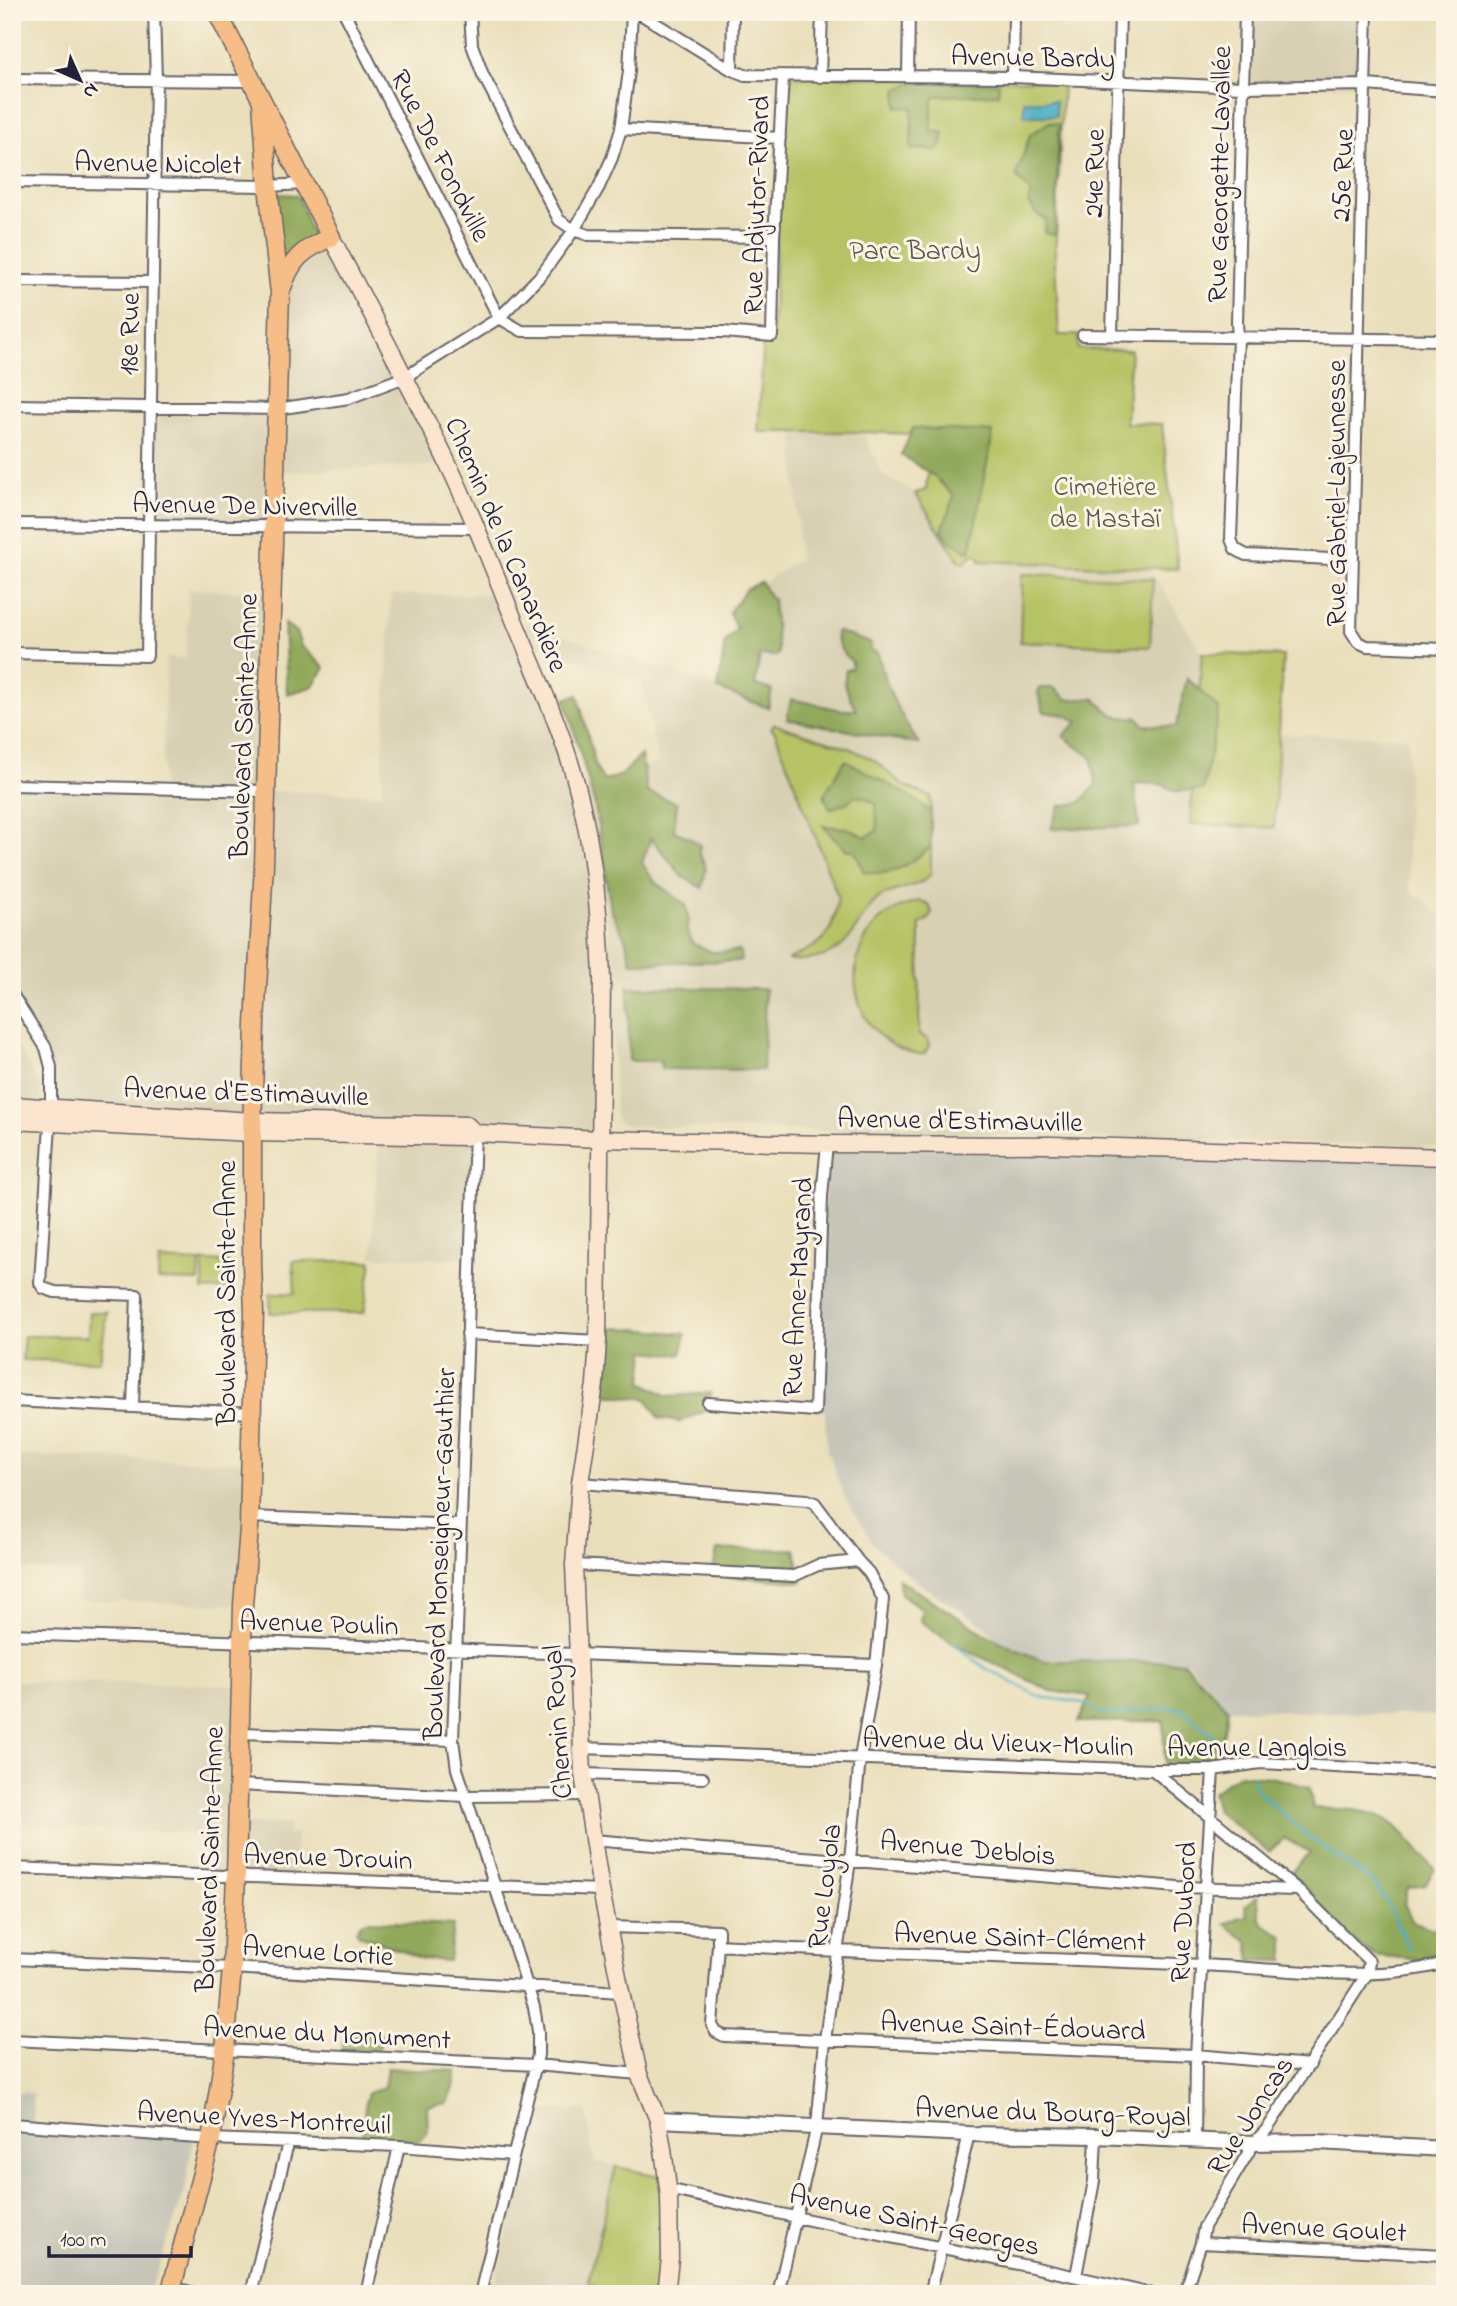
<svg xmlns="http://www.w3.org/2000/svg" width="1457" height="2306" font-family="'Indie Flower',sans-serif">
<rect width="100%" height="100%" fill="#fcf5e5"/>
<filter id="ink" filterUnits="userSpaceOnUse"><feTurbulence type="fractalNoise" baseFrequency=".0143" numOctaves="2"/><feDisplacementMap in="SourceGraphic" scale="14" xChannelSelector="R" yChannelSelector="G"/><feConvolveMatrix kernelMatrix="1 2 1 2 8 2 1 2 1" color-interpolation-filters="sRGB"/></filter>
<filter id="wash" filterUnits="userSpaceOnUse"><feTurbulence type="fractalNoise" baseFrequency=".00686" numOctaves="4" result="noise"/><feDisplacementMap in="SourceGraphic" scale="28" xChannelSelector="R" yChannelSelector="G"/><feGaussianBlur stdDeviation="1.57" result="paint"/><feColorMatrix in="noise" values="0 0 0 0 0 0 0 0 0 0 0 0 0 0 0 0 0 1.4 0 .05"/><feComposite in="paint" operator="in"/></filter>
<g filter="url(#wash)">
<rect width="100%" height="100%" fill="#eadfbb"/>
<path fill="#d8d0b2" d="M1245,12h120l1,73 -124,2z
M331,237l118,228 -173,7 -3,56 -124,-2 1,-118 127,1 9,-135z
M863,432l19,42 33,19 45,68 190,7 52,85 81,3 -4,78 129,3 -1,104 3,49 35,28v229l-815,-21 -12,-4 -3,-7 -4,-163 -12,-96 -14,-68 73,-26 -17,-81 -99,-34h-8l-9,-24 195,65 15,-54 -8,-27 72,-48 -5,-126z
M189,589l84,4 -8,198 116,3 10,-199 112,-1 51,125 38,150 8,270 -125,-6 -5,126 -98,-2 7,-122 -328,-27 -18,-80 -21,-34v-209l150,5 4,-132h20z
M12,1038l30,51 -2,12 -28,-1z
M12,1455l238,8 -7,142 -165,-5 2,-27 -68,-5z
M12,1681l219,4 10,3 -4,136h52l-1,10h9l-5,44 -80,-3 1,-41 -201,-9z
M536,2110h50l8,51 22,6 -28,115 7,2 -3,10h-99z"/>
<path fill="#c6c5b8" d="M827,1144l618,13v559l-217,-7 -40,-47h-142l-46,-20 -17,-17 -64,-41 -45,-39 -29,-47 -18,-47 -2,-40h-10z
M12,2092l21,1 -1,37 161,8 -8,52 -36,104h-137z"/>
<path fill="#b6c365" stroke="#6c7250" stroke-width="2" d="M783,76l280,5 -8,180 4,74h19v14l53,1 -5,73 36,1 16,145 -198,-8v-3l-6,-4 -10,9 -5,-2 -44,-68 11,-3 5,-54h28l-96,-4h-105l6,-97 8,1z
M1022,574l131,5 -3,68 -130,-5z
M1202,653l81,3 -9,172 -84,-4z
M774,724l75,24 25,12 29,25 28,12v76c-7,15 -37,14 -52,25 -13,10 -19,26 -29,39 -15,21 -40,24 -63,23 37,-18 45,-20 51,-63l-63,-165 -4,-3z
M919,901l10,4 3,7 -3,7 -9,5 -1,111 9,4 1,7 -5,8c-7,1 -13,-2 -20,-4 -52,-18 -64,-88 -28,-126 12,-13 28,-18 43,-23z
M159,1260l41,2 -1,19 -41,-1z
M203,1261l25,1 -2,27 -23,1z
M293,1261h79l-8,52h-94v-19l25,-1z
M89,1312h18l-7,49 -78,-1 2,-24h64z
M616,2167l45,9c1,40 4,79 -5,118h-64l2,-10 -6,-1z"/>
<path fill="#90a95a" stroke="#59664a" stroke-width="2" d="M911,83h88l-1,11 -62,2 -4,6v29l12,2 -3,14 -7,3 -23,-1 1,-41 -15,-1v-17z
M1049,122l10,2 -3,111 -11,-2 1,-14 -7,-3 -11,-14 3,-9 -15,-17 14,-41z
M279,194l16,1 4,3 14,39 -22,14 -10,13 -7,-65z
M913,428l80,4 -23,120 -20,-11 -8,-11 12,-34 -20,-20 -33,-21z
M761,582l10,17h2l5,55 -3,2 -15,-1 -5,30 17,5 -4,18 -50,-19 7,-47 12,-13 -8,-16 17,-24z
M284,623l12,9 5,14 24,22 -13,19 -25,7z
M836,631l34,12 1,8 7,2c7,35 22,62 41,91l-132,-25 4,-20 50,11h15l-12,-26 2,-14 6,-2v-6c-10,-8 -17,-20 -16,-31z
M1187,678l32,31 -16,81 -28,1 -13,-7 -28,-1 5,43 -88,3 9,-23 20,-3 16,-18 -4,-27 -29,-22 15,-14 -12,-7 -22,-3 -6,-19 2,-5h14l14,12 26,-2c14,14 23,23 44,19l6,8 32,2z
M578,695l18,73 8,13 18,-6 19,-20 6,37 30,11 -3,28 14,6 12,8 -1,7 7,16 -4,20 -20,-12 -31,-38 -9,25 13,19 31,23 3,16 -3,5 6,17 20,9 28,-1 1,10 -109,2 -7,-25 -14,-28 -16,-105 -30,-106z
M845,760l65,36 21,16v35c-25,18 -34,30 -67,25l-9,-21 -10,-2 -22,-23 24,2 19,9 11,-6 -1,-27 -10,-6 -11,-2 -7,6 -18,7 -6,-14z
M628,987l137,2 -2,81 -102,-1v-8h-32z
M623,1328l63,6 -5,21 -36,-4 -3,31 26,14 43,-3 -3,17 -29,12 -20,-4 -12,-19 -43,-5 5,-65z
M795,1549l7,33 -90,-7 5,-25z
M898,1579c47,29 95,65 148,82l137,1 45,47 -10,54 -53,7 -2,-49 -85,1 12,-26 -39,-5 -97,-47 -34,-23 2,-12 -21,-15z
M1239,1774l36,4 34,9 4,21c23,1 49,0 71,10 19,10 35,36 51,51l-10,16 -17,3 -4,15 8,18 26,10 7,25 -15,5 -56,-6 -26,-19 -57,-64 19,-20 -26,-14 -15,14 -52,-41 -5,-19z
M1258,1896c1,32 2,25 26,41v24l-33,-1 -3,-18 -23,-18 12,-6 10,-2 -2,-10z
M367,1921l86,4 -4,36 -26,-2 -64,-24 -3,-5 5,-7z
M358,2033l24,2 -3,14 -12,3 -25,-3 2,-13z
M387,2068l70,3 -3,17 -6,15 -21,3 1,26 -9,9 -57,-5 3,-29 3,-14 16,-6z"/>
<path fill="#46aec5" stroke="#346880" stroke-width="2" d="M1024,101h32v15h-32z"/>
<g fill="none" stroke-linecap="round" stroke-linejoin="round">
<path stroke="#46aec5" stroke-width="2.5" d="M954,1644l31,24 55,29 44,6 18,11 77,-6 10,7 25,22
M1253,1779l3,10 51,47 65,45 14,19 23,49"/>
</g>
</g>
<g filter="url(#ink)">
<g fill="none" stroke-linecap="round" stroke-linejoin="round">
<g stroke="#686468" stroke-width="14">
<path id="minor" d="M344,12l155,306 23,13 201,1 49,4 2,-99 9,-161
M470,12l2,33 11,30 76,145 15,10 14,5 186,2
M637,12l95,58 13,5 268,2 229,10 124,-2 79,6
M1245,12l-8,311 1,14 -7,202 4,10 11,6 106,5
M1367,12l-16,619 7,11 9,4 78,3
M732,70l1,-58
M908,76l1,-64
M820,77l2,-65
M1013,77l1,-65
M12,79l240,2
M621,129l159,9
M12,182l256,4 36,-2
M12,281l140,1
M1083,335l362,5
M1112,335l8,-323
M12,405l265,4 72,-11 56,-21 94,-59 43,-44 32,-44 25,-43 13,-29 9,-29 8,-58 3,-59
M12,524l465,4
M12,653l135,3 9,-576 -2,-68
M12,785l253,6
M12,994l34,54 5,19v41l-11,175 3,5 12,4 82,3 -4,111
M475,1133l-22,607 4,29 77,238 4,24v24l-58,239
M467,1334l131,7
M12,1401l240,12
M708,1403l107,8 7,-215 5,-52
M580,1483l227,17 8,3 43,58 11,12 14,26 -7,66 -16,93 -10,102 -25,180 -8,86 -39,168
M249,1517l212,8
M574,1565l220,11 24,-11 40,-4
M12,1634c288,10 576,18 864,31
M239,1733l214,7
M582,1748l571,22 145,120 71,71 -2,13 -99,154 -14,15 -50,84 -3,16 -15,46v5
M1153,1770h60l47,-7 185,10
M583,1774l120,4
M238,1785l227,11 121,-1
M592,1840l586,47 120,3
M12,1868l589,22
M607,1927l111,3v15c161,9 322,13 483,20 77,3 170,19 244,-2
M718,1945l-6,80 4,7 8,4 472,19 114,10
M12,1959l220,9 389,24
M12,2040l523,25 104,9
M12,2124l199,15 188,7 114,9
M1195,2141l1,-86 17,-285
M668,2189c161,37 324,67 484,105
M1201,2243l244,12
M1076,2276l18,-95 2,-45
M172,2287l26,7
M251,2294l37,-151
M366,2294l33,-148
M930,2294l39,-160"/>
</g>
<g stroke="#686468" stroke-width="18">
<path id="tertiary" d="M658,2120l311,14 127,2 158,7 64,-1 127,7"/>
</g>
<g stroke="#686468" stroke-width="19">
<path id="secondary" d="M331,237c40,75 80,150 117,227 24,49 43,100 64,151 24,59 52,118 67,179 15,60 21,124 23,185l-4,362 -3,43 -15,99 -6,82 9,209 18,116 20,102 18,82 19,46 5,29 6,47 1,62 -4,36
M12,1105l240,16 215,4 8,8
M12,1121l240,12 214,4 9,-4 125,6 227,5 225,1 393,12"/>
</g>
<g stroke="#686468" stroke-width="21">
<path id="primary" d="M217,12l114,225c-29,13 -40,22 -50,53
M170,2294l41,-155 14,-89 7,-82 4,-92 7,-271 6,-77 5,-216 -2,-48v-131l3,-110 9,-158 16,-572 -12,-107 -6,-84"/>
</g>
<use href="#minor" stroke="#fff" stroke-width="10"/>
<use href="#tertiary" stroke="#fff" stroke-width="14"/>
<use href="#secondary" stroke="#fbe5cf" stroke-width="16"/>
<use href="#primary" stroke="#f6be86" stroke-width="18"/>
</g>
</g>
<g text-anchor="middle" stroke-width="6" stroke-linejoin="round" paint-order="stroke">
<g font-size="28" fill="#22223b" stroke="#fcf5e5">
<text transform="translate(1033 56) rotate(1)" y="10">Avenue Bardy</text>
<text transform="translate(442 155) rotate(63)" y="10">Rue De Fondville</text>
<text transform="translate(158 162) rotate(1)" y="10">Avenue Nicolet</text>
<text transform="translate(1093 173) rotate(-89)" y="10">24e Rue</text>
<text transform="translate(1218 174) rotate(-89)" y="10">Rue Georgette-Lavallée</text>
<text transform="translate(1341 175) rotate(-88)" y="10">25e Rue</text>
<text transform="translate(755 205) rotate(-88)" y="10">Rue Adjutor-Rivard</text>
<text transform="translate(128 334) rotate(-89)" y="10">18e Rue</text>
<text transform="translate(1335 493) rotate(-90)" y="10">Rue Gabriel-Lajeunesse</text>
<text transform="translate(245 504) rotate(1)" y="10">Avenue De Niverville</text>
<text transform="translate(508 544) rotate(67)" y="10">Chemin de la Canardière</text>
<text transform="translate(242 726) rotate(-88)" y="10">Boulevard Sainte-Anne</text>
<text transform="translate(246 1091) rotate(2)" y="10">Avenue d'Estimauville</text>
<text transform="translate(960 1119) rotate(1)" y="10">Avenue d'Estimauville</text>
<text transform="translate(796 1287) rotate(-87)" y="10">Rue Anne-Mayrand</text>
<text transform="translate(225 1293) rotate(-90)" y="10">Boulevard Sainte-Anne</text>
<text transform="translate(438 1554) rotate(-88)" y="10">Boulevard Monseigneur-Gauthier</text>
<text transform="translate(319 1622) rotate(2)" y="10">Avenue Poulin</text>
<text transform="translate(556 1722) rotate(-94)" y="10">Chemin Royal</text>
<text transform="translate(998 1741) rotate(2)" y="10">Avenue du Vieux-Moulin</text>
<text x="1257" y="1756">Avenue Langlois</text>
<text transform="translate(968 1847) rotate(5)" y="10">Avenue Deblois</text>
<text transform="translate(328 1856) rotate(2)" y="10">Avenue Drouin</text>
<text transform="translate(208 1859) rotate(-88)" y="10">Boulevard Sainte-Anne</text>
<text transform="translate(823 1886) rotate(-83)" y="10">Rue Loyola</text>
<text transform="translate(1182 1912) rotate(-87)" y="10">Rue Dubord</text>
<text transform="translate(1020 1936) rotate(2)" y="10">Avenue Saint-Clément</text>
<text transform="translate(318 1950) rotate(4)" y="10">Avenue Lortie</text>
<text transform="translate(1013 2025) rotate(2)" y="10">Avenue Saint-Édouard</text>
<text transform="translate(327 2032) rotate(3)" y="10">Avenue du Monument</text>
<text transform="translate(1053 2111) rotate(2)" y="10">Avenue du Bourg-Royal</text>
<text transform="translate(1249 2115) rotate(-57)" y="10">Rue Joncas</text>
<text transform="translate(264 2117) rotate(3)" y="10">Avenue Yves-Montreuil</text>
<text transform="translate(915 2219) rotate(12)" y="10">Avenue Saint-Georges</text>
<text transform="translate(1324 2227) rotate(3)" y="10">Avenue Goulet</text>
</g>
<g font-size="28" fill="#565a4a" stroke="#fcf5e5">
<text x="915" y="259">Parc Bardy</text>
<text x="1105" y="495">Cimetière<tspan x="1105" dy="32">de Mastaï</tspan></text>
</g>
</g>
<rect width="1457" height="2306" fill="none" stroke="#fcf5e5" stroke-width="42"/>
<g transform="translate(80 80) rotate(135)" stroke="#fcf5e5" stroke-width="5" paint-order="stroke">
<path d="M0-5L12 26L0 18L-12 26Z" fill="#22223b"/>
<text y="-10" font-size="19" font-weight="bold" text-anchor="middle" fill="#22223b">N</text>
</g>
<path d="M49 2246v10h142v-10" fill="none" stroke="#22223b" stroke-width="3.5"/>
<text x="60" y="2246" font-size="21" fill="#22223b" stroke="#fcf5e5" stroke-width="5" paint-order="stroke">100 m</text>
</svg>
